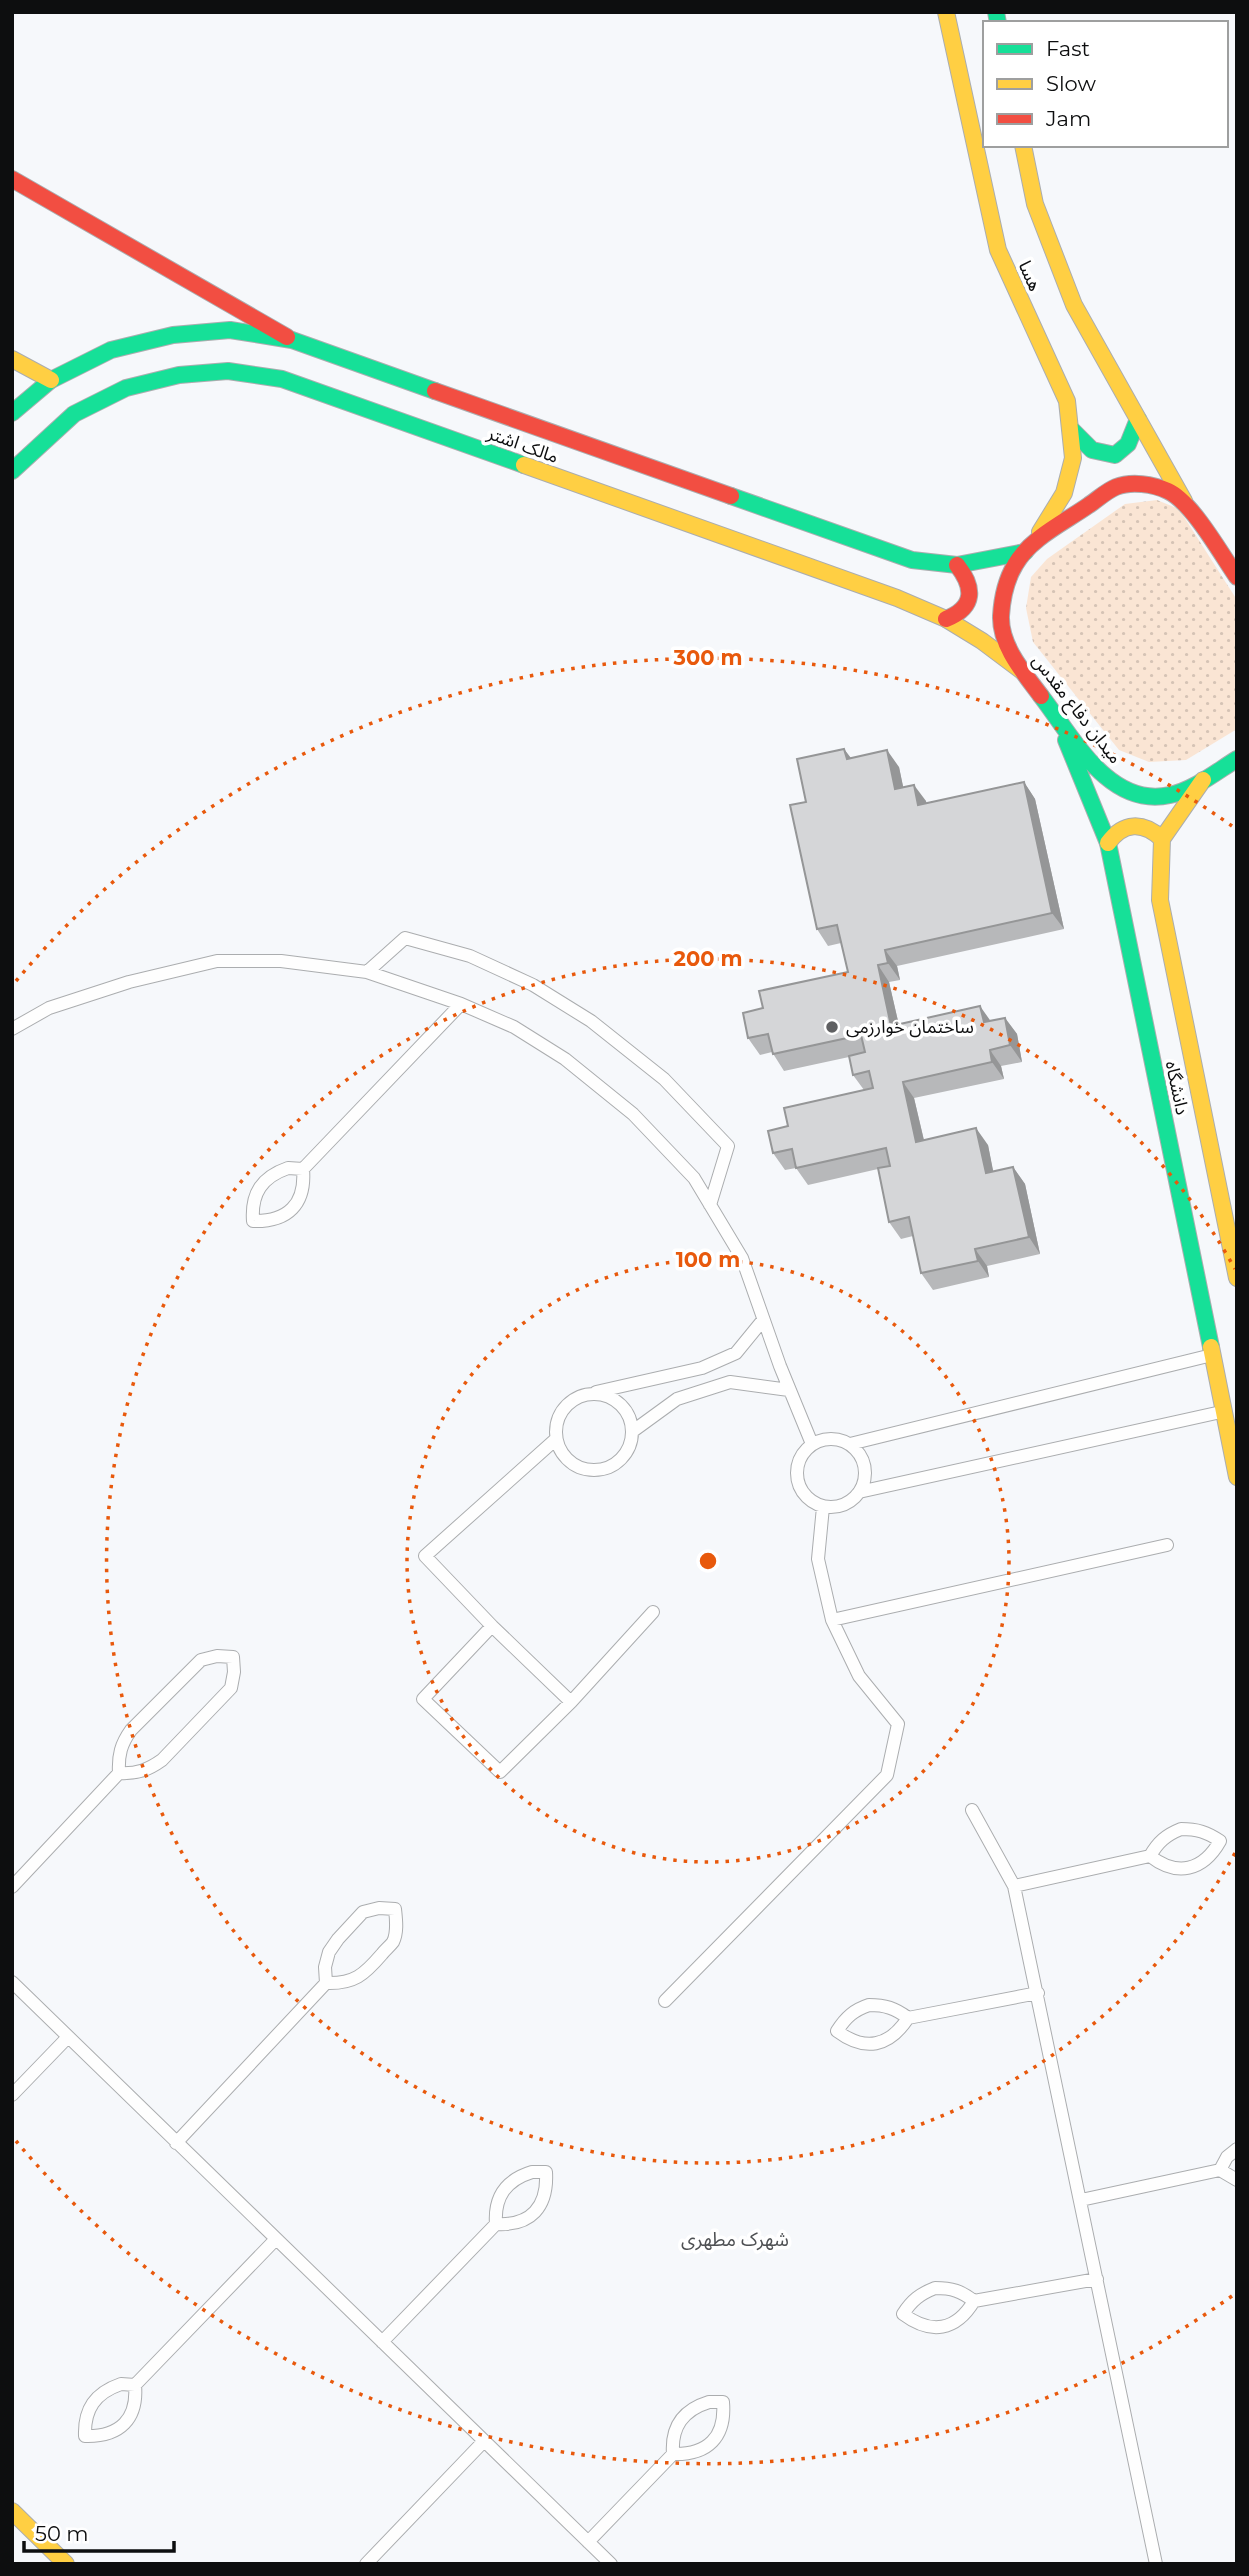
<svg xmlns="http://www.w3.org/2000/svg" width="1249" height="2576" font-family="Montserrat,'Noto Sans Arabic',sans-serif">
<defs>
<pattern id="grass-dots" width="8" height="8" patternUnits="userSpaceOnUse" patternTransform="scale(1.75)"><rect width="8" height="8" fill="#fae5d4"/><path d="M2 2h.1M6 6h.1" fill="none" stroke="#d5c3b5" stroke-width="1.8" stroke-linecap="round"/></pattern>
</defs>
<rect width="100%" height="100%" fill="#f6f8fb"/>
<path fill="url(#grass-dots)" d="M1157,500l22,9 58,91v129l-51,31 -37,2 -30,-12 -86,-108 -7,-34 5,-31 16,-18 78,-55z"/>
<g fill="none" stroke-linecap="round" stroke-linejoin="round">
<g stroke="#abadaf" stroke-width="14">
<path id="lane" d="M367,972l38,-34 65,18 63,29 58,36 73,58 64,67 -18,59
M12,1029l37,-21 80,-26 88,-21h64l86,11 94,32 53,23 51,32 68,55 61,64 48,80 38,108 32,78
M288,1168l15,1c3,35 -15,53 -50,52 -2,-28 9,-44 35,-53z
M303,1169l158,-165
M596,1392l106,-24 34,-15 27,-33
M556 1432a38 38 0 1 1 76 0a38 38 0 1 1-76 0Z
M633,1431l44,-32 53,-17 59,8
M797 1473a34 34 0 1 1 68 0a34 34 0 1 1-68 0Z
M556,1439l-131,117 67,70 -69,73 77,73 71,-70 82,-90
M850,1444l362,-89
M859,1492l362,-80
M832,1620l335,-75
M492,1626l79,76
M217,1656l16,1 1,15 -3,16 -69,72c-14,10 -25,14 -43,13 -1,-18 2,-29 12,-43l70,-70z
M972,1810l42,76 142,678
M1181,1829c16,0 26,3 39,12 -17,30 -43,36 -70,15 8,-14 16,-21 31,-27z
M1014,1886l136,-30
M12,1887l107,-114
M379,1908l16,1c1,10 3,23 -2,33 -3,4 -8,8 -11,12 -18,21 -28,30 -56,29l-1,-16 4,-15 9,-13 25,-27z
M12,1982l599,582
M665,2001l222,-226 11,-51 -39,-48 -27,-56 -14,-61 5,-52
M869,2005c16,0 26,3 39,13 -19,29 -43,34 -71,13 9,-14 17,-21 32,-26z
M908,2018l130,-25
M12,2095l56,-58
M176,2143l150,-160
M1237,2149l-10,8 -7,13 17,10
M532,2172h14c2,35 -15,54 -50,52 -2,-27 10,-44 36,-52z
M1081,2200l139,-30
M935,2288c17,0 26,3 39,13 -18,30 -43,34 -71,13 9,-14 17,-20 32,-26z
M974,2301l123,-22
M382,2342l114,-118
M121,2384l14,1c3,34 -15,52 -50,51 -1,-27 10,-43 36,-52z
M135,2385l140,-145
M709,2402h14c3,35 -15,53 -50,52 -2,-27 10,-44 36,-52z
M588,2542l85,-88
M366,2564l118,-123"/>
</g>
<g stroke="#abadaf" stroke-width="18">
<path id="fast" d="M996,12l2,11
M12,413l39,-33 60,-30 62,-15 57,-5 62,10 143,51
M1070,428l22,22 23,5 13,-11 10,-25
M12,471l62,-57 52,-26 53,-13 49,-4 54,8 242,86
M731,496l181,64 45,5 68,-13
M1041,696c31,40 68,113 129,99 24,-5 46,-23 67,-36
M1066,740l42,103 103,504"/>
</g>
<g stroke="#abadaf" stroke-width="18">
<path id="slow" d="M946,12l52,238 69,151 6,57 -9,35 -24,39
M1023,145l12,59 39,101 110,196
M12,359l39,21
M524,465l373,133 49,21 36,22 40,30
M1203,780l-41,59 -2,61 77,378
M1108,843c15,-21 35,-22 54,-4
M1211,1347l26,130
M12,2511l54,53"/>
</g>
<g stroke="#abadaf" stroke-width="18">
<path id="jam" d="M12,179l275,158
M435,391l296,105
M946,619c30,-12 28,-32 11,-54
M1041,696c-17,-23 -41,-50 -40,-80 1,-17 5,-36 14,-51 15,-27 50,-43 74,-60 8,-5 17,-14 27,-18 15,-6 37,-3 52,4 24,11 53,63 69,86"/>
</g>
<use href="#lane" stroke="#fefefe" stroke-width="12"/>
<use href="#fast" stroke="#16e098" stroke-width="16"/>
<use href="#slow" stroke="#ffcf43" stroke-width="16"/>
<use href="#jam" stroke="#f24e42" stroke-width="16"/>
</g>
<path fill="#b7b8ba" d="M844,749l7,9 48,9 4,20 23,14v3l98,-22 11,17 29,130 -167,37 3,14 -11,2 10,43 92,-4 14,-3 12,16 5,28 -21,4 3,13 -90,19 10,42 64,5 5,27 20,-5 12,17 15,70 -53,12 2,11 -56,13 -12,-17 -8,-37 -12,3 -12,-17 -11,-53 -70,16 -12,-17 -11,2 -12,-17 15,-27 76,-36 -11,-15 -4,-18 -65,14 -12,-19 -12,3 -12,-17 15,-30 85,-36 -7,-29 -13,3 -11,-17z"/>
<path fill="#959697" d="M844,749l12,16 -9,-6z
M887,750l12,17 8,38 -12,-16z
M1024,782l11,17 29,130 -12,-16z
M914,785l12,16 4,21 -12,-17z
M885,950l12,16 3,14 -12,-17z
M878,965l11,17 14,61 -12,-17z
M980,1006l12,17 -8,-1z
M1005,1018l12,16 5,28 -12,-17z
M990,1050l11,16 3,13 -12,-17z
M903,1082l11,16 14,60 -12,-16z
M976,1128l12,17 9,45 -11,-17z
M1013,1167l12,17 15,70 -11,-17z
M975,1249l12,17 2,11 -11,-16z"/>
<path fill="#d5d6d8" stroke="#959697" stroke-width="2" d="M844,749l3,10 40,-9 8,39 19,-4 4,20 106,-23 28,131 -167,37 3,13 -10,2 13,61 89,-20 4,16 21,-4 5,27 -20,5 2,12 -89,20 13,60 60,-14 10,45 27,-6 16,70 -54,12 3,12 -57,12 -12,-56 -20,5 -11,-54 12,-2 -4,-18 -90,20 -4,-19 -19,4 -5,-22 20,-5 -4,-18 89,-20 -4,-17 -16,4 -4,-19 16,-4 -4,-17 -88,19 -5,-20 -20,4 -5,-25 20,-5 -4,-17 89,-19 -11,-47 -20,4 -27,-124 16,-3 -9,-43z"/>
<g fill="none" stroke="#e8590c" stroke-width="3.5" stroke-dasharray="3.5 7">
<circle cx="708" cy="1561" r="301"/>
<path d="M1235 1853A602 602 0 1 1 1235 1269"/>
<path d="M1232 2296A903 903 0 0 1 16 2141M16 981A903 903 0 0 1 1232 826"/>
</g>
<circle fill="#5f6062" stroke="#fff" stroke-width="2.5" cx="832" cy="1027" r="7"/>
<g text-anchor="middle" stroke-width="7" stroke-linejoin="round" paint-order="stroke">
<g font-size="18" fill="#0d0e0f" stroke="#fff">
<text transform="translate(1030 276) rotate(66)" y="6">هسا</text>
<text transform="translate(523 445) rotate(20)" y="6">مالک اشتر</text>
<text transform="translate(1077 709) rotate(52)" y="6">میدان دفاع مقدس</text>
<text transform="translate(1177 1088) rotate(78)" y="6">دانشگاه</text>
</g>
<g font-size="18" fill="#0d0e0f" stroke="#fff" text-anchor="start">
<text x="846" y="1033">ساختمان خوارزمی</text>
</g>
<g font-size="19" fill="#4e5053" stroke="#fff">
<text x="735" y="2246">شهرک مطهری</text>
</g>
</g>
<circle cx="708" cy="1561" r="10" fill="#e8590c" stroke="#fff" stroke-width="3.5"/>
<g font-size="21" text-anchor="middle" font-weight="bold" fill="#e8590c" stroke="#fff" stroke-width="7" stroke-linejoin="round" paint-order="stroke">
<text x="708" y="665">300 m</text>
<text x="708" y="966">200 m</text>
<text x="708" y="1267">100 m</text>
</g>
<rect width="1249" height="2576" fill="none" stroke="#0d0e0f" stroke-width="28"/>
<rect x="983" y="21" width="245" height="126" fill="#ffffff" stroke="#9e9f9f" stroke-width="2"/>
<rect x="997" y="44" width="35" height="10" fill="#16e098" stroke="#9e9f9f" stroke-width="2"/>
<text x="1046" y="56" font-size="21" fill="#0d0e0f">Fast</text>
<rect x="997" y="79" width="35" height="10" fill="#ffcf43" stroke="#9e9f9f" stroke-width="2"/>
<text x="1046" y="91" font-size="21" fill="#0d0e0f">Slow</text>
<rect x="997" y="114" width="35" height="10" fill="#f24e42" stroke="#9e9f9f" stroke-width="2"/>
<text x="1046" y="126" font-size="21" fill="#0d0e0f">Jam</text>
<path d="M24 2541v10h150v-10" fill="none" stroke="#0d0e0f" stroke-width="3.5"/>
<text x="35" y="2541" font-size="21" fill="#0d0e0f" stroke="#ffffff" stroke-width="5" paint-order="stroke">50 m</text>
</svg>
